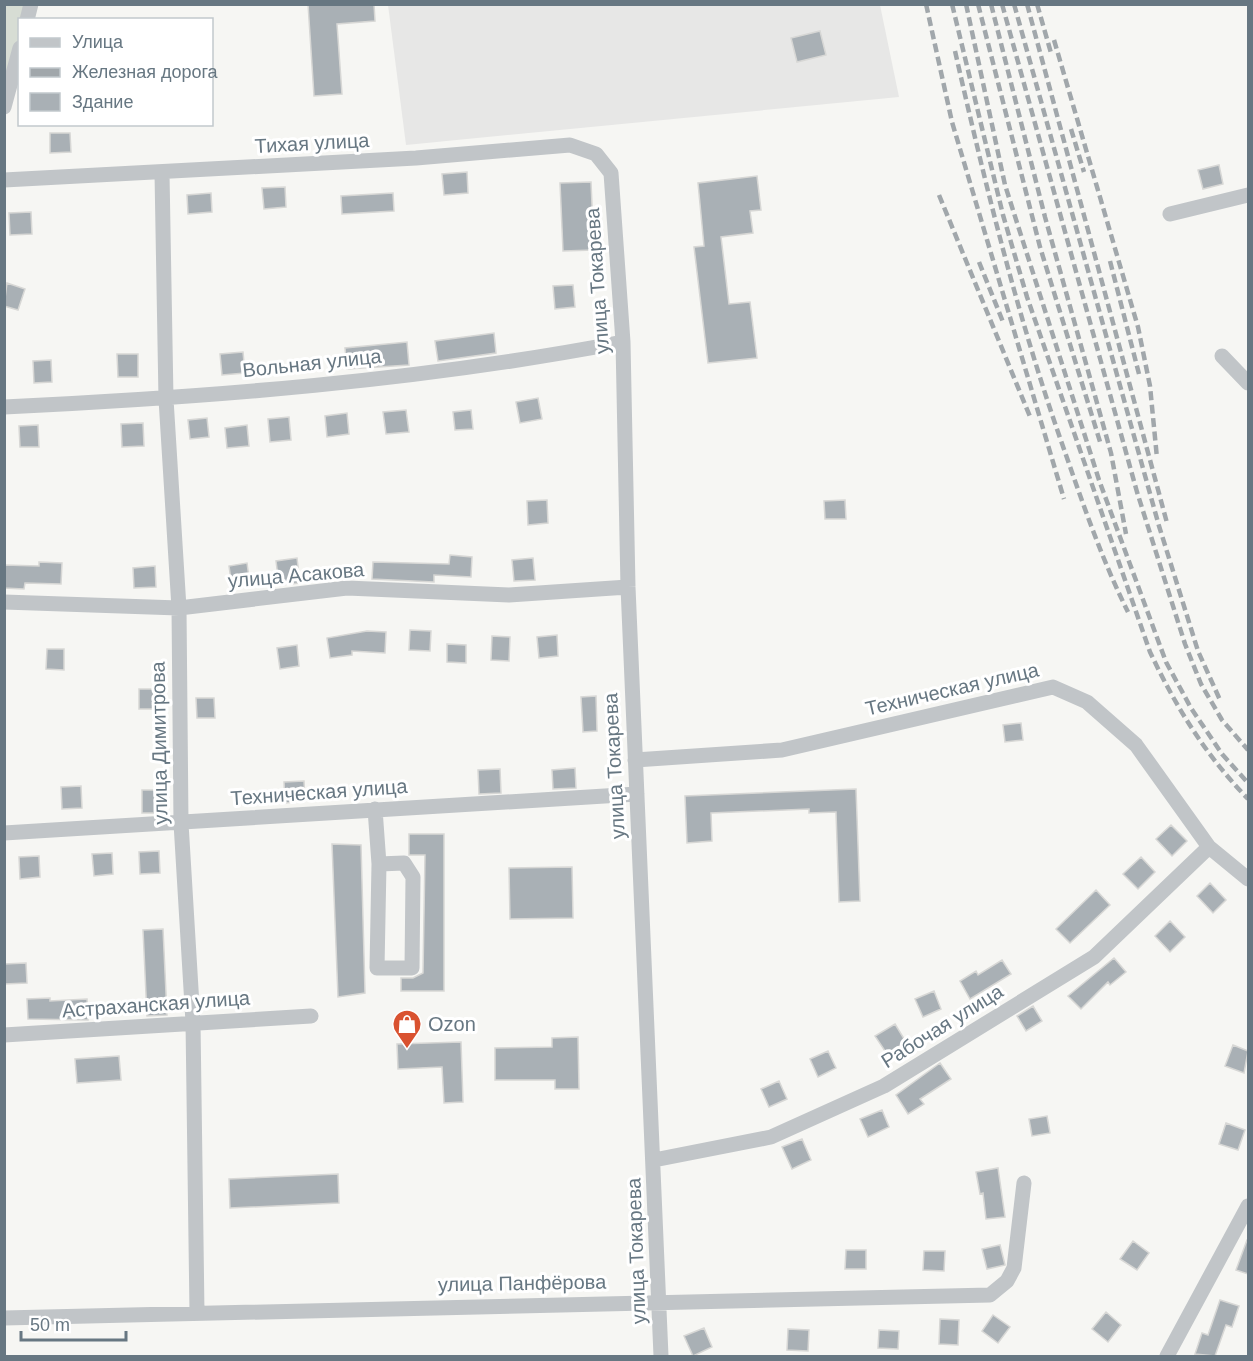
<svg xmlns="http://www.w3.org/2000/svg" width="1253" height="1361" font-family="Helvetica,sans-serif">
<rect width="100%" height="100%" fill="#f6f6f3"/>
<path fill="#e7e7e6" d="M388,5h492l19,92 -493,48z"/>
<path fill="#d7ddd4" d="M5,5h26l-4,14 -7,1 -1,28 -14,59z"/>
<path fill="#a9b0b5" stroke="#d7d7d5" stroke-width="1.5" d="M308,4h66l1,17 -38,3 5,70 -28,2z
M820,31l6,24 -29,7 -6,-24z
M50,133h20l1,19 -21,1z
M1219,165l4,19 -20,5 -5,-19z
M467,172l1,21 -24,2 -2,-21z
M757,176l4,34 -11,1 3,22 -32,4 8,67 21,-2 7,56 -49,5 -14,-116 10,-1 -6,-63z
M591,182l3,68 -31,1 -3,-68z
M285,187l1,20 -22,2 -2,-21z
M211,193l1,19 -24,2 -1,-19z
M393,193l1,18 -52,3 -1,-18z
M31,212l1,22 -22,1 -1,-22z
M7,283l18,6 -7,21 -14,-4z
M573,285l2,22 -20,2 -2,-23z
M494,333l2,20 -58,8 -3,-20z
M407,342l2,23 -62,4 -2,-21z
M243,352l2,21 -23,2 -2,-21z
M117,354h21v23h-20z
M51,360l1,22 -18,1 -1,-22z
M538,398l4,21 -22,4 -4,-21z
M406,410l3,22 -23,2 -3,-22z
M471,410l2,19 -18,1 -2,-18z
M347,413l2,21 -22,3 -2,-21z
M289,417l2,23 -21,2 -2,-23z
M207,418l2,19 -19,2 -2,-19z
M143,423l1,23 -22,1 -1,-23z
M38,425l1,22h-19l-1,-21z
M247,425l2,21 -22,2 -2,-20z
M547,500l1,23 -20,2 -1,-24z
M845,500l1,19h-21l-1,-18z
M450,555l22,2 -1,20 -37,-2v7l-62,-3 1,-17 76,2z
M297,558l3,25 -21,2 -3,-24z
M533,558l2,22 -21,1 -2,-21z
M39,562l23,1 -1,21 -36,-1 -1,6 -20,-1v-23l35,1z
M247,563l3,22 -18,2 -3,-21z
M155,566l1,21 -22,1 -1,-20z
M410,630l21,1 -1,20 -21,-1z
M367,631l19,1 -1,21 -33,-2v4l-22,3 -3,-20z
M557,635l1,21 -19,2 -2,-21z
M492,636l18,1 -1,24 -18,-1z
M447,644l19,1v18l-19,-1z
M297,645l2,21 -19,3 -3,-21z
M47,649h17v21l-18,-1z
M139,689h23v20h-23z
M596,696l1,35 -14,1 -2,-35z
M196,698h18l1,20h-18z
M1021,723l2,17 -18,2 -2,-17z
M575,768l1,20 -23,1 -1,-19z
M500,769l1,24 -22,1 -1,-24z
M304,781l1,20 -20,2 -1,-21z
M81,786l1,22 -20,1 -1,-22z
M856,789l4,112 -21,1 -3,-90 -27,1v-4l-98,4 1,28 -25,2 -2,-47z
M142,790h22v23h-22z
M1171,825l16,16 -15,15 -16,-17z
M409,834h35v157h-43v-13h12l10,-5 2,-118h-16z
M332,844l29,1 4,148 -27,4z
M159,851l1,22 -20,1 -1,-22z
M112,853l1,21 -19,2 -2,-22z
M39,856l1,21 -20,2 -1,-22z
M1141,857l14,15 -17,17 -15,-15z
M572,867l1,51 -63,1 -1,-51z
M1210,883l16,17 -13,13 -16,-17z
M1096,890l14,15 -40,38 -14,-14z
M1170,921l15,16 -15,15 -15,-16z
M163,929l4,86 -20,1 -4,-86z
M1114,958l12,14 -16,13 -2,-3 -27,27 -13,-13z
M1002,960l9,14 -41,25 -10,-18 16,-10 2,4z
M26,963l1,20 -23,1v-20z
M934,991l7,18 -18,8 -8,-18z
M50,998v3l37,-2 1,21 -60,-1 -1,-20z
M1033,1006l9,15 -16,10 -9,-15z
M895,1024l11,18 -19,12 -12,-18z
M578,1037l1,52h-24v-9h-60v-32l57,-1v-9z
M461,1042l2,60 -19,1 -2,-36 -44,2 -1,-25z
M1233,1045l15,6 -4,22 -19,-7z
M828,1051l8,17 -18,9 -8,-18z
M119,1056l2,24 -44,3 -2,-24z
M940,1063l11,16 -31,20 4,5 -16,10 -12,-19z
M779,1081l8,18 -18,8 -8,-18z
M882,1110l7,17 -21,10 -8,-18z
M1047,1116l3,17 -18,3 -3,-17z
M1226,1123l19,7 -7,20 -19,-6z
M802,1139l9,21 -19,9 -10,-22z
M998,1168l7,49 -19,2 -3,-26 -3,1 -4,-22z
M338,1174l1,29 -109,5 -1,-29z
M1247,1240h1v34l-12,-4z
M1133,1241l16,12 -12,17 -17,-11z
M1000,1245l5,20 -18,4 -5,-20z
M846,1250h20v19h-21z
M924,1251h21l-1,20 -21,-1z
M1220,1300l19,6 -7,21 -6,-2 -11,31 -20,-2 7,-21 6,2z
M1106,1312l15,13 -13,17 -16,-13z
M993,1315l17,12 -12,16 -16,-12z
M940,1319l19,1 -1,25 -19,-1z
M704,1328l8,19 -19,9 -9,-20z
M788,1329l21,1 -1,21 -21,-1z
M879,1330l20,1 -1,18 -20,-1z"/>
<g fill="none" stroke-linecap="round" stroke-linejoin="round">
<path stroke="#c1c5c8" stroke-width="15" d="M27,20l4,-16
M4,107l16,-59
M162,173l4,226 13,209 2,215 12,199 4,291
M4,180l412,-22 154,-13 26,9 15,19 12,169 5,245 33,769
M1170,214l78,-19
M1222,356l26,27
M4,407c207,-10 415,-26 619,-65
M4,602l175,6 168,-20 162,7 119,-8
M635,760l147,-10 271,-63 34,15 49,43 73,102 39,32
M375,809l4,55 -2,104h35l1,-91 -9,-14 -25,1
M4,833l633,-39
M4,1035l307,-19
M654,1160l117,-23 113,-51 210,-129 115,-110
M4,1318l986,-23 17,-14 7,-13 10,-85
M1167,1356l81,-150"/>
<path stroke="#a1a7ab" stroke-width="4.5" stroke-dasharray="9 4.5" stroke-linecap="butt" d="M926,4l26,118 112,377
M952,4l51,211 24,82 123,355c27,57 55,102 98,147
M966,4l39,181 94,295 67,182 25,46 31,46 26,29
M978,4l62,243 61,198
M991,4l54,213 66,236 15,81
M1002,4l135,488 48,152 16,40 21,36 26,30
M1014,4l145,522 39,125 22,49
M1027,4l140,519
M1037,4l14,49
M1054,40l84,287 12,59 7,72
M955,51c31,137 64,272 111,404 18,52 37,107 62,157
M1071,129l13,43
M939,195l92,224
M1110,261l29,113
M979,262l24,60"/>
</g>
<defs>
<g id="shop-pin" transform="scale(1.5)"><path d="M0 17L-7.5 6A9.5 9.5 0 1 1 7.5 6Z" fill="#d95230" stroke="#fff"/><path d="M-5-2.5h2.3a2.7 3.5 0 0 1 5.4 0H5L5.5 6h-11ZM-1.5-2.5h3a1.5 2.3 0 0 0-3 0Z" fill="#fff"/></g>
</defs>
<g fill-rule="evenodd">
<use href="#shop-pin" x="407" y="1024"/>
</g>
<g text-anchor="middle" stroke-width="6" stroke-linejoin="round" paint-order="stroke">
<g font-size="20" fill="#677782" stroke="#fff">
<text transform="translate(312 143) rotate(-3)" y="7">Тихая улица</text>
<text transform="translate(597 281) rotate(-94)" y="7">улица Токарева</text>
<text transform="translate(312 363) rotate(-6)" y="7">Вольная улица</text>
<text transform="translate(296 575) rotate(-5)" y="7">улица Асакова</text>
<text transform="translate(952 689) rotate(-13)" y="7">Техническая улица</text>
<text transform="translate(159 743) rotate(-91)" y="7">улица Димитрова</text>
<text transform="translate(614 766) rotate(-93)" y="7">улица Токарева</text>
<text transform="translate(319 792) rotate(-4)" y="7">Техническая улица</text>
<text transform="translate(156 1004) rotate(-4)" y="7">Астраханская улица</text>
<text transform="translate(942 1026) rotate(-32)" y="7">Рабочая улица</text>
<text transform="translate(636 1251) rotate(-92)" y="7">улица Токарева</text>
<text transform="translate(522 1283) rotate(-1)" y="7">улица Панфёрова</text>
</g>
<g font-size="20" fill="#677782" stroke="#fff" text-anchor="start">
<text x="428" y="1031">Ozon</text>
</g>
</g>
<rect width="1253" height="1361" fill="none" stroke="#677782" stroke-width="12"/>
<rect x="18" y="18" width="195" height="108" fill="#ffffff" stroke="#c2c9cd" stroke-width="1.5"/>
<rect x="30" y="38" width="30" height="9" fill="#c1c5c8" stroke="#c2c9cd" stroke-width="1.5"/>
<text x="72" y="48" font-size="18" fill="#677782">Улица</text>
<rect x="30" y="68" width="30" height="9" fill="#a1a7ab" stroke="#c2c9cd" stroke-width="1.5"/>
<text x="72" y="78" font-size="18" fill="#677782">Железная дорога</text>
<rect x="30" y="93" width="30" height="18" fill="#a9b0b5" stroke="#c2c9cd" stroke-width="1.5"/>
<text x="72" y="108" font-size="18" fill="#677782">Здание</text>
<path d="M21 1331v9h105v-9" fill="none" stroke="#677782" stroke-width="3"/>
<text x="30" y="1331" font-size="18" fill="#677782" stroke="#ffffff" stroke-width="4.5" paint-order="stroke">50 m</text>
</svg>
